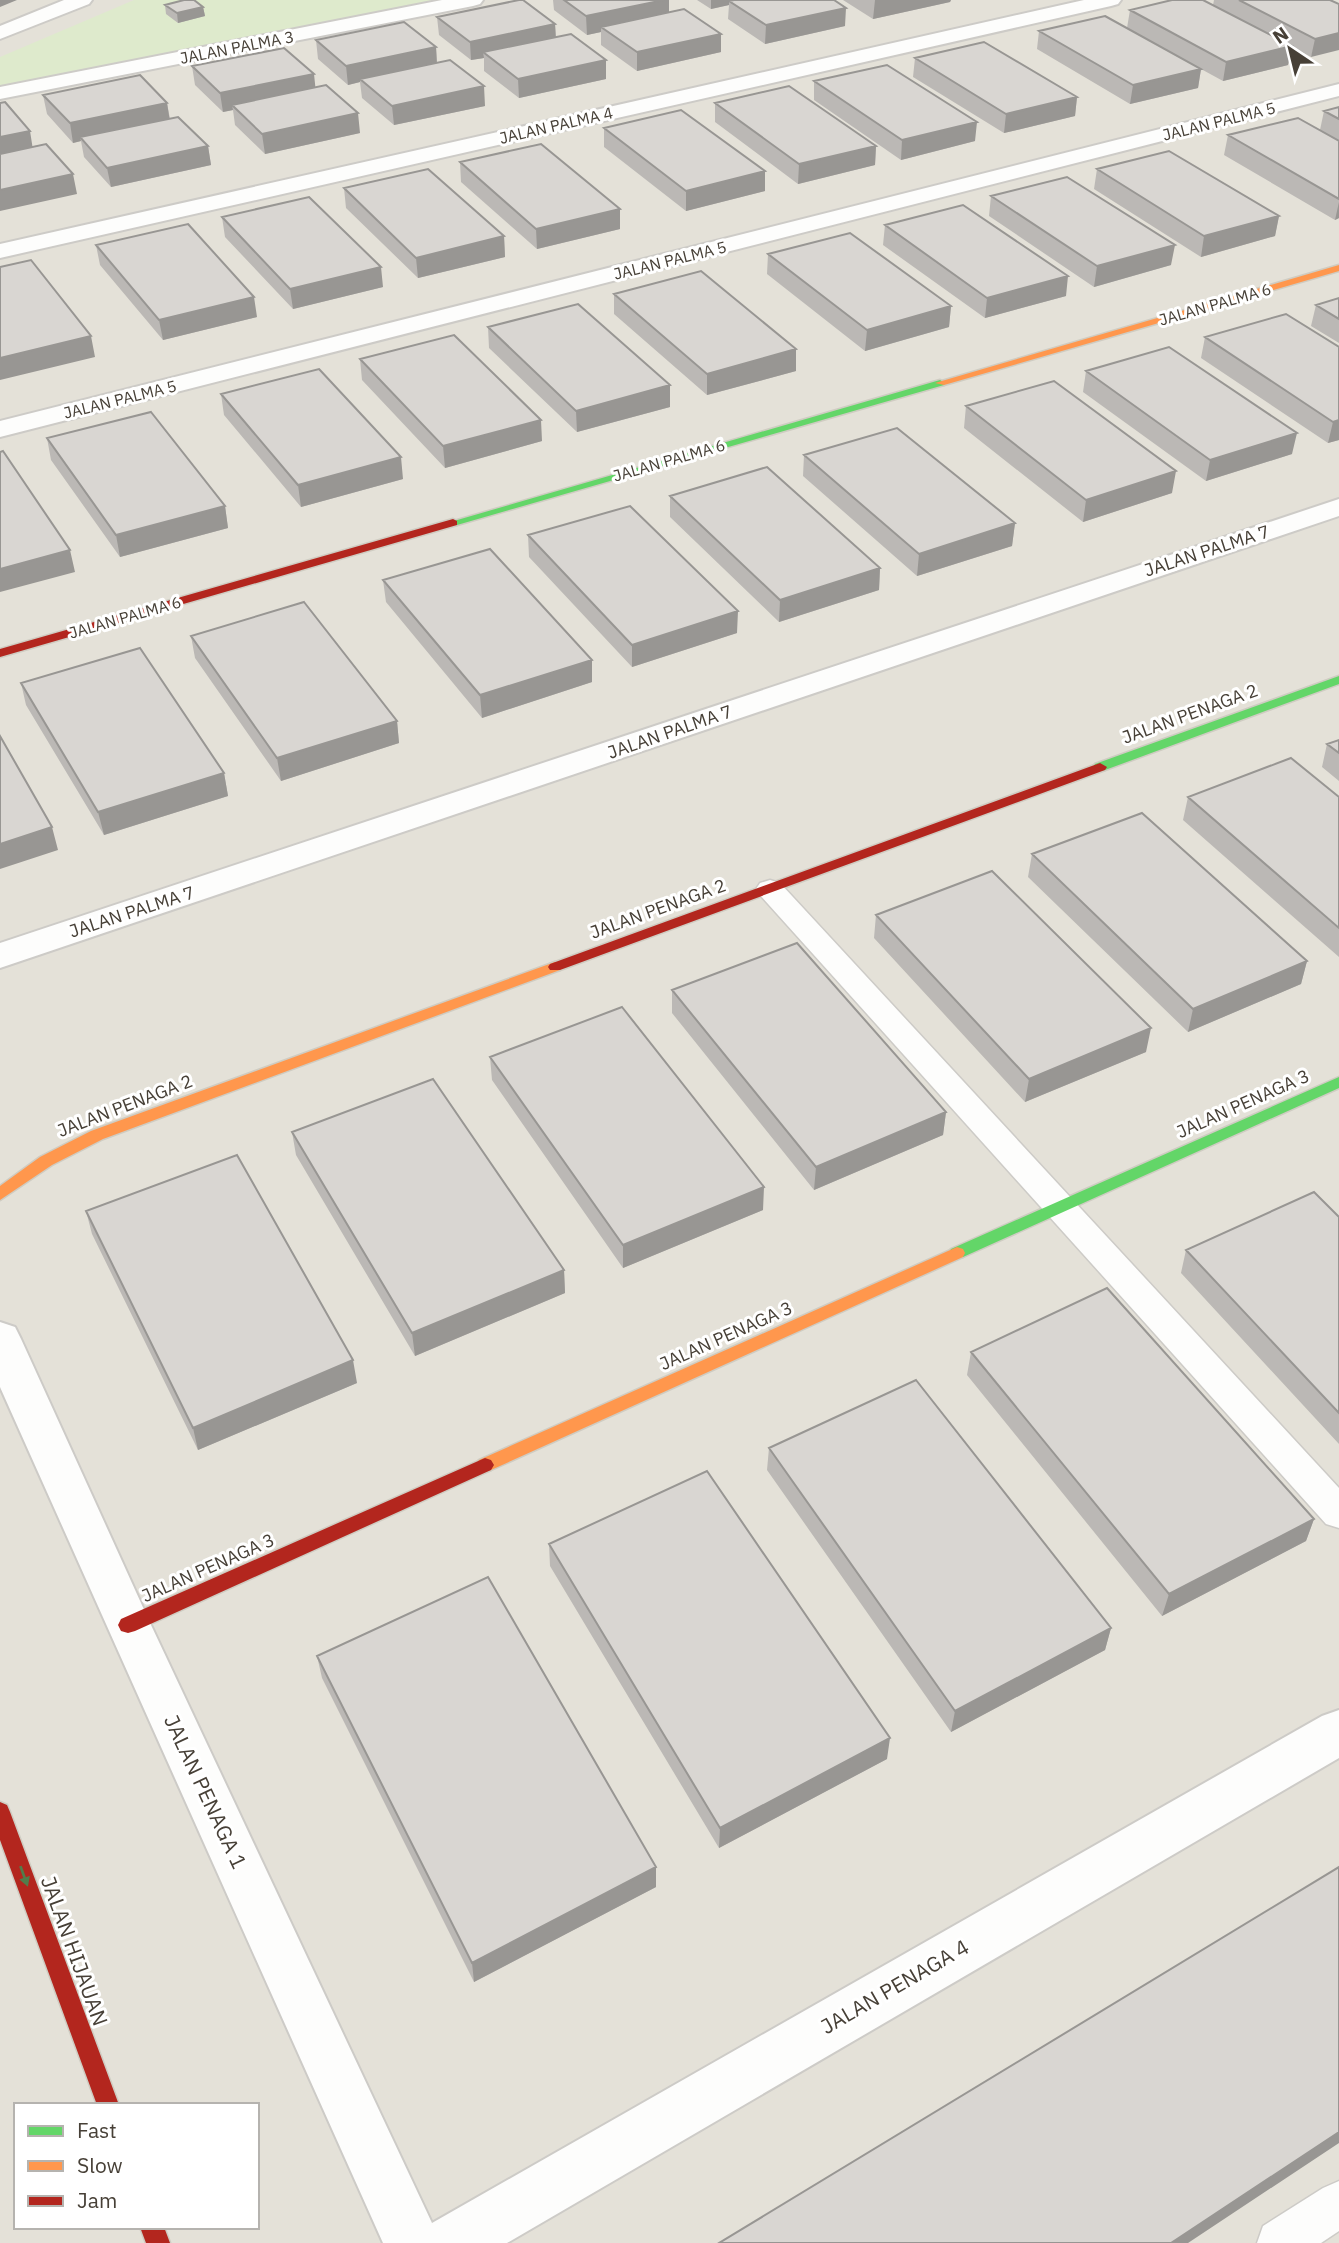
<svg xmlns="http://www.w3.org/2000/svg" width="1339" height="2243" font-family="'IBM Plex Sans',sans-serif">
<rect width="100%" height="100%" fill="#f0efeb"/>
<path fill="#e4e1d8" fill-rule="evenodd" d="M0,0h1339v2243h-1339zM16,2105h241v122h-241z"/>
<path fill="#deeacc" d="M134,0h304l-438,86v-29z"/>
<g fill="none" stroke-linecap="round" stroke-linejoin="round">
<g stroke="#cdcbc7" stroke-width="3">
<path id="lane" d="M770,880l10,3 559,605v40l-13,-4 -566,-629 -4,-6 4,-6z
M1339,2181v50l-18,12h-64l6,-17 60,-38z"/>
</g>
<g stroke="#cdcbc7" stroke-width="4">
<path id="street" d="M64,0h28l-3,4 -89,35v-13z
M442,0h41l-3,4 -7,2 -473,93v-12z
M1084,0h37l-3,4 -7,2 -1111,252v-14z
M1339,84v12l-1339,341v-16z
M1339,499v17l-1339,452v-25z
M0,1322l15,5 6,12 130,286 281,598 890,-507 17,-6v48l-832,485h-124l-383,-856z"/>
</g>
<g stroke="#cfccc2" stroke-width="3">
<path id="fast" d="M940,380l5,3 -1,2 -487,140h-8l-2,-2z
M1339,676v8l-234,86 -5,1 -7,-4 2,-3z
M1339,1077v11l-376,169h-12l-2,-4 2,-4z"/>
</g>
<g stroke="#cfccc2" stroke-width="3">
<path id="slow" d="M1339,265v6l-395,114 -9,-2z
M555,962l5,2 2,3 -2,3 -457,169 -51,26 -52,35v-14l40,-29 51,-26z
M957,1247l6,2 2,4 -2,4 -472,213 -6,2 -6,-2 -3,-5 3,-5z"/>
</g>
<g stroke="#cfccc2" stroke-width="3">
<path id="jam" d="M453,519l4,2v4l-457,132v-8z
M1100,763l7,4 -2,3 -545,200h-10l-2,-3 2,-3z
M485,1458l6,2 3,5 -3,5 -356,161 -7,2 -7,-2 -3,-6 3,-6z
M0,1802l7,3 3,7 109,293h-22l-97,-265z
M140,2227h24l6,16h-24z"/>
</g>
<use href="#lane" fill="#fdfdfc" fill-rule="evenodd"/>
<use href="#street" fill="#fdfdfc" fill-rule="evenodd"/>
<use href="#fast" fill="#63d668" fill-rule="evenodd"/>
<use href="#slow" fill="#ff974d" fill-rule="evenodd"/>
<use href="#jam" fill="#b3261e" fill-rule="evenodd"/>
</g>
<path fill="#bbb8b5" d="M553,0h116v12l52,40 -84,19 -36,-26v-13l-14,3 -33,-25z
M697,0h137l11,26 -80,18 -37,-25 1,-14 -18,4z
M843,0h108l-1,2 -77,17z
M1214,0h116l-19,57 -19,-10 -4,18 -65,16 -55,-30 33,18 -3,19 -68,16 -93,-55 2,-18 88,-3 3,-18 83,-5z
M165,5l38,2 2,9 -27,7 -12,-9z
M437,17l118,7 1,13 50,42 -87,19 -35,-27v-13l-13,2 -32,-25z
M316,40l120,7 1,15 48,44 -91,19 -32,-27 -2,-16 -12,3 -30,-26z
M915,58l162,39 -2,19 -71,17 -91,-56z
M192,66l123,22 45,45 -95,21 -30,-29 -2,-15 -10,2 -28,-27z
M814,81l161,60 -74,19 -87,-60z
M43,95l124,8 3,16 38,27 3,19 -100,22 -27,-30 -3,-16 -8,2 -26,-29z
M715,103l161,43 -1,19 -77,19 -83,-62z
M1339,107v34l-19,-11 4,-19z
M604,128l161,43v20l-79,20 -82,-64z
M1228,135l111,6v77l-4,2 -111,-65z
M460,162l160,67 -83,20 -76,-67z
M1097,169l182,47 -4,20 -74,21 -107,-68z
M344,188l160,48 1,21 -87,21 -72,-70z
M991,196l180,69 -77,22 -105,-71z
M222,217l161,70 -90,22 -68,-72z
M885,225l181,71 -81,22 -102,-73z
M96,245l161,72 -94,23 -63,-75z
M768,254l183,52 -2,21 -84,24 -98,-77z
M614,294l182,77 -89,24 -93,-81z
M1339,298v45l-28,-17 5,-21z
M488,327l182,80 -93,25 -88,-84z
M1205,337l134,10v93l-11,3 -127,-85z
M360,359l182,82 -97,27 -83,-88z
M1086,371l206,83 -86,27 -123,-89z
M221,394l182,85 -102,28 -77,-92z
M966,406l206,87 -89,29 -119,-94z
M47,438l178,68 3,22 -108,29 -69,-97z
M804,455l211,68 -3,23 -95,30 -114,-100z
M670,496l210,72 -1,22 -100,32 -109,-105z
M528,535l209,98 -105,34 -103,-110z
M383,580l209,102 -110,36 -96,-116z
M191,636l206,85 2,22 -118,38 -86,-123z
M21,683l203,90 4,23 -124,39 -78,-130z
M1339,740v41l-17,-14 5,-23z
M1188,797h151v160l-156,-137z
M1032,854l275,107 -6,23 -113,48 -160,-155z
M876,915l270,137 -121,50 -151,-164z
M672,990l274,122 -3,23 -129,55 -142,-177z
M490,1057l273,153 -140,58 -131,-188z
M292,1132l272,138 1,23 -150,63 -119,-201z
M86,1211l271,172 -159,67 -106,-216z
M1339,1217v227l-158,-171 5,-23z
M971,1352l343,167 -8,22 -144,75 -195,-241z
M769,1448l342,180 -6,22 -154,82 -184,-262z
M549,1544l338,215 -168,89 -169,-282z
M317,1656l339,231 -182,95 -152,-304z"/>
<path fill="#989693" d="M0,0h17l-17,7z
M664,0h5v17l-68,10v5l-14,3 -1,-19z
M711,0h43l-25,1v4l-18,4z
M875,0h76l-1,2 -77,17z
M203,7l2,9 -27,7 -1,-10z
M846,8l-1,18 -80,18 1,-19z
M555,24l1,18 -73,10 1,6 -13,2 -1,-18z
M1339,33v17l-28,7 4,-18z
M721,34v18l-84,19v-19z
M1292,46l-4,19 -65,16 3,-19z
M436,47l1,19 -77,13v3l-12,3 -2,-19z
M606,60v19l-87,19 -1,-19z
M1201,69l-3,19 -68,16 3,-19z
M314,74l2,19 -84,12 1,5 -10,2 -3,-19z
M484,86l1,20 -91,19 -2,-19z
M1077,97l-2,19 -71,17 2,-19z
M167,103l3,19 -90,15 1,4 -8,2 -3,-20z
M358,113l2,20 -95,21 -3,-20z
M977,122l-2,19 -74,19 1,-20z
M30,131l3,19 -33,7v-20z
M208,146l3,19 -100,22 -4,-19z
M876,146l-1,19 -77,19 1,-20z
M765,171v20l-79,20v-20z
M73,174l4,20 -77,17v-21z
M1339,202v16l-4,2z
M620,209v20l-83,20 -1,-20z
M1279,216l-4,20 -74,21 3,-21z
M504,236l1,21 -87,21 -2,-20z
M1175,245l-4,20 -77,22 3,-21z
M381,267l2,20 -90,22 -3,-20z
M1068,276l-2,20 -81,22 2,-20z
M254,297l3,20 -94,23 -4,-20z
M951,306l-2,21 -84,24 2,-21z
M91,336l4,21 -95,23v-22z
M796,349v22l-89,24v-21z
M670,385v22l-93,25 -1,-21z
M541,420l1,21 -97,27 -2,-22z
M1339,420v20l-11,3 5,-21z
M1297,433l-5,21 -86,27 4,-21z
M401,457l2,22 -102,28 -3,-22z
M1176,471l-4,22 -89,29 3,-22z
M225,506l3,22 -108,29 -4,-22z
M1015,523l-3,23 -95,30 2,-22z
M70,550l5,22 -75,20v-23z
M880,568l-1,22 -100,32 1,-22z
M738,611l-1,22 -105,34v-22z
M592,660v22l-110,36 -2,-23z
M397,721l2,22 -118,38 -4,-23z
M224,773l4,23 -124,39 -6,-23z
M52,827l6,23 -58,19v-25z
M1307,961l-6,23 -113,48 5,-23z
M1151,1028l-5,24 -121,50 4,-23z
M946,1112l-3,23 -129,55 2,-23z
M764,1187l-1,23 -140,58v-23z
M564,1270l1,23 -150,63 -3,-23z
M353,1360l4,23 -159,67 -5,-22z
M1314,1519l-8,22 -144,75 7,-22z
M1111,1628l-6,22 -154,82 4,-21z
M890,1738l-3,21 -168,89 1,-20z
M656,1867v20l-182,95 -2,-19z
M1339,2132v11l-151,100h-17z"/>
<path fill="#d9d6d2" stroke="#989693" stroke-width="2" d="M184,0h10l9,7 -26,6 -12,-8z
M519,0h4l32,24 -85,18 -33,-25z
M564,0h100l-78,16z
M734,0h100l12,8 -80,17 -37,-24z
M1172,0h31l89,46 -66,16 -96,-52z
M1239,0h91l9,4v29l-24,6z
M684,9l37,25 -84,18 -36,-25z
M1105,16l96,53 -68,16 -94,-54z
M404,22l32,25 -90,19 -30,-26z
M571,34l35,26 -88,19 -35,-27z
M984,42l93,55 -71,17 -91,-56z
M284,48l30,26 -94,19 -28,-27z
M450,60l34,26 -92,20 -32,-27z
M887,65l90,57 -75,18 -88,-59z
M140,75l27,28 -97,20 -27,-28z
M326,85l32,28 -96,21 -30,-29z
M789,86l87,60 -77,18 -84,-61z
M5,102l25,29 -30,6v-34z
M1339,107v12l-15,-8z
M681,110l84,61 -79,20 -82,-63z
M178,117l30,29 -101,22 -27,-31z
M1298,118l41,23v58l-111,-64z
M46,144l27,30 -73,16v-36z
M541,144l79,65 -84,20 -76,-67z
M1169,151l110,65 -75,20 -107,-67z
M428,169l76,67 -88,22 -72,-70z
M1067,177l108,68 -78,21 -106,-70z
M309,197l72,70 -91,22 -68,-72z
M963,205l105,71 -81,22 -102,-73z
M188,224l66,73 -95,23 -63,-75z
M850,233l101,73 -84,24 -99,-76z
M31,260l60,76 -91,22v-91z
M701,271l95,78 -89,25 -93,-80z
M1339,298v21l-23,-14z
M578,304l92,81 -94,26 -88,-84z
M1286,314l53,33v73l-6,2 -128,-85z
M454,335l87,85 -98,26 -83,-87z
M1169,347l128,86 -87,27 -124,-89z
M319,369l82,88 -103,28 -77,-91z
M1054,381l122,90 -90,29 -120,-94z
M151,412l74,94 -109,29 -69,-97z
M897,428l118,95 -96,31 -115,-99z
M3,451l67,99 -70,19v-117z
M767,467l113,101 -100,32 -110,-104z
M630,506l108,105 -106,34 -104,-110z
M490,549l102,111 -112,35 -97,-115z
M304,602l93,119 -120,37 -86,-122z
M140,648l84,125 -126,39 -77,-129z
M0,736l52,91 -52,17z
M1339,740v13l-12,-9z
M1291,758l48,39v131l-151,-131z
M1142,813l165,148 -114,48 -161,-155z
M992,871l159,157 -122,51 -153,-164z
M797,943l149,169 -130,55 -144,-177z
M622,1007l142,180 -141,58 -133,-188z
M433,1079l131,191 -152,63 -120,-201z
M237,1155l116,205 -160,68 -107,-217z
M1314,1192l25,25v196l-153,-163z
M1107,1288l207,231 -145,75 -198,-242z
M916,1380l195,248 -156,83 -186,-263z
M707,1471l183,267 -170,90 -171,-284z
M488,1577l168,290 -184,96 -155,-307z
M1339,1867v265l-168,111h-452z"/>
<defs><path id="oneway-solid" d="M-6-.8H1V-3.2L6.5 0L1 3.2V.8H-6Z" transform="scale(1.75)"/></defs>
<use fill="#527c4b" href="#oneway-solid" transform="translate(24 1876) rotate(70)"/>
<g text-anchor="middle" stroke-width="6" stroke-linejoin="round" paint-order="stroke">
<g font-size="16" fill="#474037" stroke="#fff">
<text transform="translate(237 47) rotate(-11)" y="6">JALAN PALMA 3</text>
<text transform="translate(1219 121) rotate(-14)" y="6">JALAN PALMA 5</text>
<text transform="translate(556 125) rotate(-13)" y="6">JALAN PALMA 4</text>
<text transform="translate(670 260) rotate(-14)" y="6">JALAN PALMA 5</text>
<text transform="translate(1215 304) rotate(-16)" y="6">JALAN PALMA 6</text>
<text transform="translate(120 399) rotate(-14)" y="6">JALAN PALMA 5</text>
<text transform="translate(669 460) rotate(-16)" y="6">JALAN PALMA 6</text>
<text transform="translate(125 617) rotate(-16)" y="6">JALAN PALMA 6</text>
</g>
<g font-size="18" fill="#474037" stroke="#fff">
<text transform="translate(1207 551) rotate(-18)" y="6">JALAN PALMA 7</text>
<text transform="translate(1190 714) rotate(-20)" y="6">JALAN PENAGA 2</text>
<text transform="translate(670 732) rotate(-19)" y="6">JALAN PALMA 7</text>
<text transform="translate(658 909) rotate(-20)" y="6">JALAN PENAGA 2</text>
<text transform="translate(132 912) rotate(-18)" y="6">JALAN PALMA 7</text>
<text transform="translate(1243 1104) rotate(-24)" y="6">JALAN PENAGA 3</text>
<text transform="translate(125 1106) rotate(-21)" y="6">JALAN PENAGA 2</text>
<text transform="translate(726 1336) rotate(-24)" y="6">JALAN PENAGA 3</text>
<text transform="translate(208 1568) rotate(-24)" y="6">JALAN PENAGA 3</text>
</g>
<g font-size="21" fill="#474037" stroke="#fff">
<text transform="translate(205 1792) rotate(65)" y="7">JALAN PENAGA 1</text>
<text transform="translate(74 1951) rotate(70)" y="7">JALAN HIJAUAN</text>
<text transform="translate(895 1987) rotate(-30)" y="7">JALAN PENAGA 4</text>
</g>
</g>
<rect x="14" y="2103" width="245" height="126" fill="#ffffff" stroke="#b5b3af" stroke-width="2"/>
<rect x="28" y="2126" width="35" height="10" fill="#63d668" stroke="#b5b3af" stroke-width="2"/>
<text x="77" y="2138" font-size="21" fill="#474037">Fast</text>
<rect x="28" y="2161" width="35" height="10" fill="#ff974d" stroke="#b5b3af" stroke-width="2"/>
<text x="77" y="2173" font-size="21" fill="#474037">Slow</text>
<rect x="28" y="2196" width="35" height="10" fill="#b3261e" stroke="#b5b3af" stroke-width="2"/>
<text x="77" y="2208" font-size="21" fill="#474037">Jam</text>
<g transform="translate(1290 49) rotate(325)" stroke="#ffffff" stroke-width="5" paint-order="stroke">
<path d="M0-5L12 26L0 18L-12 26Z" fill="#474037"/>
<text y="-10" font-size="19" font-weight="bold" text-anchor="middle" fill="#474037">N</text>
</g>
</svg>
